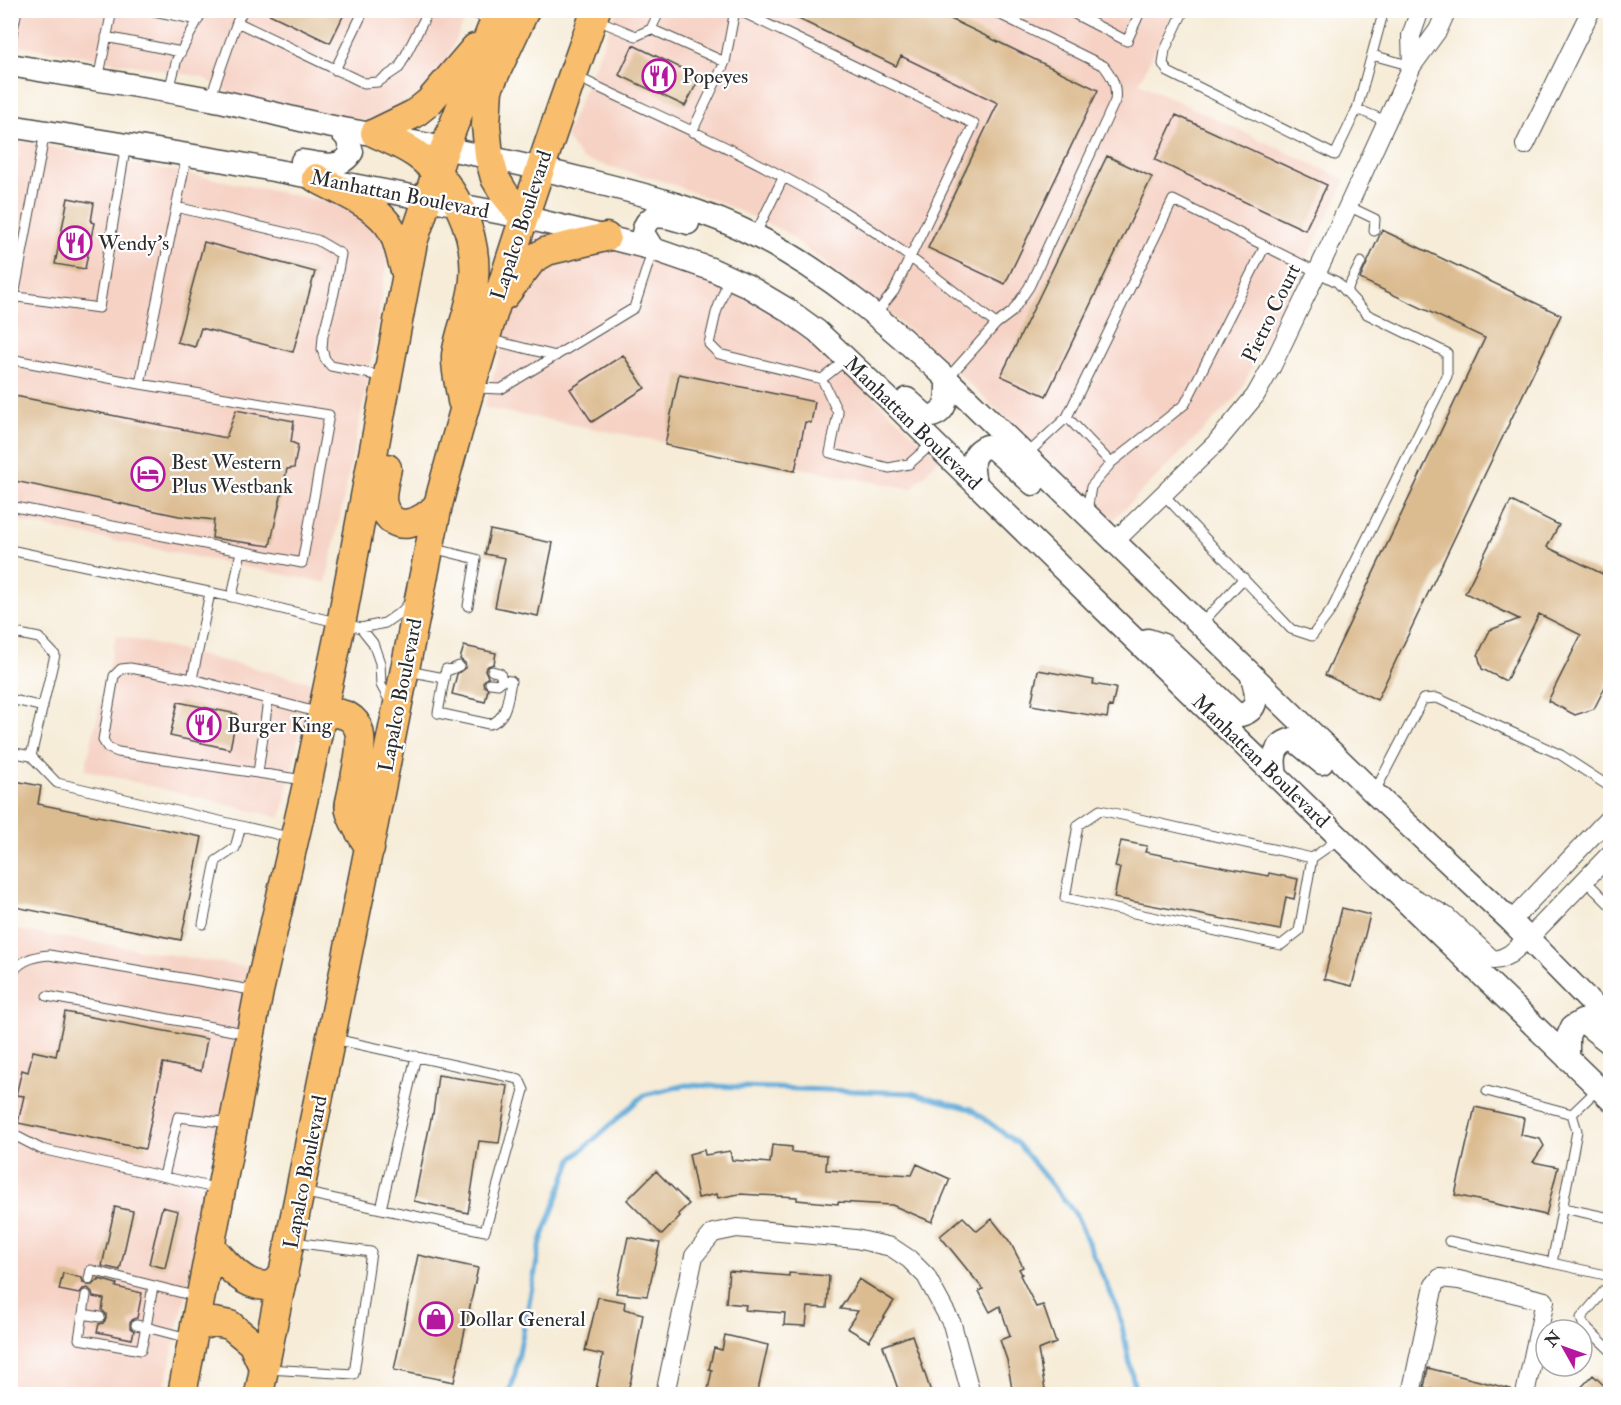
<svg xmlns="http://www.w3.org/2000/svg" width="1621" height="1405" font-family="'IM FELL Double Pica',serif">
<rect width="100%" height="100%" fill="#fff"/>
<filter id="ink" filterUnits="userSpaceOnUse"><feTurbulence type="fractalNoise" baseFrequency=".0167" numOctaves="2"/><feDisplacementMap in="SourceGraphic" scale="12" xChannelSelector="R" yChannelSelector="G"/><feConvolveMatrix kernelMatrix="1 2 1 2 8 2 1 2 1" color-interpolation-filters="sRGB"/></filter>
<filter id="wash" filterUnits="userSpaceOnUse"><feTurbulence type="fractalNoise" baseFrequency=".008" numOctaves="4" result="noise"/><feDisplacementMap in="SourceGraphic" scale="24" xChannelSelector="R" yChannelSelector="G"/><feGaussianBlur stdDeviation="1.35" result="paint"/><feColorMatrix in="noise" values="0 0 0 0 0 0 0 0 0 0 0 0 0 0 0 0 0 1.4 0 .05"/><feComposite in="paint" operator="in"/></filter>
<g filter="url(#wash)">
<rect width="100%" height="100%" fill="#f6ecd8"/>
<path fill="#f6d2c4" d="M10,11h459l-25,55 -25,30 -37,20 -16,5 -129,-24 -35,-20 -191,-33z
M617,11h557l-35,72 207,97 -108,216 -126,125 -177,-170 -151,-120 -68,-30 -48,-18 -86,-24 -17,-23z
M21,141l314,62 19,7 14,12 13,16 7,18 -21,131 -41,196 -315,-63 -1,-320z
M535,231l98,23 55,18 47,18 50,32 68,56 87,80 -29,31 -427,-81z
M116,635l195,47 -30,136 -196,-48z
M10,929l243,39 -57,281 -33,145h-152z"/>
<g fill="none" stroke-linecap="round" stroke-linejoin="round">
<path stroke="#61abd9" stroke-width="5" d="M509,1394l5,-15 27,-138 31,-82 72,-64 42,-10 225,8 60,16 47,35 57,69 44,99 17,82"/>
</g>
<g id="blocks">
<path fill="#dbbb90" d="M261,10h85l-16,33z
M780,10h152l166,80 -93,194 -77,-36 70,-145 -97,-47 -5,10z
M633,45l67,32 -15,29 -66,-31z
M1176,115l151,70 -22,45 -150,-70z
M1107,156l45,21 -106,219 -45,-20z
M68,198l26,5 -3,19 3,1 -9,46 -30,-5z
M1382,230l179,85 -184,385 -52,-25 160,-337 -125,-59z
M204,242l111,30 -22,80 -92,-24 -6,19 -18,-5z
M623,355l22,33 -53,34 -22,-33z
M679,374l136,28 -4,21 -6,-1 -10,49 -130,-26z
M10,395l216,43 10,-28 58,11 -3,21 7,3 -4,23 -7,1 -17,77 -58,-8 2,-18 -35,-4 -169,-36z
M1511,501l48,24 -12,22 64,31v97l-17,34 -19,6 -27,-14 33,-66 -42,-21 -33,67 -24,-12 -4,-14 12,-25 29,-11 -54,-26z
M490,530l63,13 -15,73 -43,-9 10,-49 -20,-4z
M464,646l32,7 -2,11 -6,2 -3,4 3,7 -5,5 1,4 4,3 -3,13 -33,-8 5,-20 9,-7 -1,-4 -5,-4z
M1038,670l56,10 -1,4 23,4 -4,19 -3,-1 -2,12 -76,-13z
M178,702l59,12 -7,35 -60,-13z
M10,780l31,6 -3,18 164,33 -21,103 -171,-34z
M1121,841l26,5 -2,6 123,24 1,-3 29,6 -4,20 -8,-2 -6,33 -166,-32 6,-30 -5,-1z
M1342,908l28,7 -18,71 -28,-7z
M65,1012l142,27 -6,32 -38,-8 -18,86 -127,-26 6,-27 -8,-1 6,-25 6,2 5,-21 23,5z
M438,1075l70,11 -9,57 -20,-2 -11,72 -54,-12 18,-87h1z
M1475,1107l49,11 -3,17 19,4 4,7 -11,16 25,5 -12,48 -91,-20z
M772,1145l20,2v5l35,3 -1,15 86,5 5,-11 33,15 -18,43 -40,-17 -54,-3v2l-41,-4v-3l-58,-3 -21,4 -1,-4 -19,4 -9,-44 15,-4 1,5 7,-1 18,-3 2,9 38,3z
M656,1171l33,33 -11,10 2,2 -18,19 -35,-35z
M115,1207l18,4 -13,59 -18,-4z
M162,1207l16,4 -13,57 -16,-4z
M963,1217l14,14 15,-12 18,23 13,25 -4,2 3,5 -2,1 16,32 7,-2 13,38 -18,7 8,45h-33l-6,-35 -7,-20 10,-4 -10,-30 -10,6 -11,-21 4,-2 -43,-53z
M628,1237l32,6 -13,53 -31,-3z
M418,1255l60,13 -24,114 -60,-12z
M729,1271l60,5v-3l40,3 -2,32 -19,-1 -2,19 -22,-1 1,-12 -40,-3 1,-5 -20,-2z
M63,1273l19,5 1,4 4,3h5l4,-4h3v-2l18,5 -1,3 26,6 -5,25 -4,1 -3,4v5l4,3 -2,8 -35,-7 2,-8 4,-1 3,-4v-5l-4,-4 2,-11 -11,-2 -1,-5 -4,-4 -5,1 -4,5 -20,-4z
M859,1279l35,22 -25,40 -22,-13 11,-17 -18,-2z
M598,1297l27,5 -1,7 19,5 -12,66 -5,15h-31l8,-40 -18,-4z
M725,1335l43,10 -11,50h-50l5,-25 -3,-1 5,-21 8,2z
M912,1335l20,60h-32l-17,-49z
M1428,1368l83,21 -1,6h-59l-27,-8z
M1593,1375l18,17v3h-37z"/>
</g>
</g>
<g filter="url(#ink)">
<use href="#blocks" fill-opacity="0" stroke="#494845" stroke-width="1.5"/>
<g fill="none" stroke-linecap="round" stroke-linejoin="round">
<g stroke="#494845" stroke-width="11">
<path id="service" d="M149,10l49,10
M243,10l-6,12 127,61 14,-1 21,-14 30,-58
M469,10l22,11
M660,10l-9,19 74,33
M738,10l236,114 -80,167 -19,24
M991,10l113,56c9,12 13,20 11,35l-86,186 -17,25 -16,12
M1067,10l60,31 14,-31
M1184,10l-19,40 -2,14 5,8 167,83 22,-46 29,12
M595,19l41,17 15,-7
M106,37l75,15
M10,45l7,-35
M1372,55l40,11
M335,70l29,-60
M577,77c87,42 178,80 261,131 56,34 106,76 158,116l-49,55
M98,80l14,-70
M169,90l8,-31 26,-49
M210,99l27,-77
M1357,109l27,-99
M692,132l33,-70 10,-52
M1348,206l27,13 -1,12
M176,207l141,33 24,14 -7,39 -11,43 -1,13 3,10 6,7 55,11
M755,235l28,-57
M729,277l-13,36 -7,31 10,10 103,25 25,-20
M1346,292l15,-30
M10,296l89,12 27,-164
M14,296l31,-164
M487,339l69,17
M10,359l130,25 189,31 -27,148 -292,-57
M822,379l16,34 -8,40 59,15 20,-4 25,-22
M140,384l47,-230
M475,388l26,1 133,-81 19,-59
M1067,417l106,-217 92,46
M1025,456l42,-39 44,46 -20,24 -4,24
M1111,463l74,-59 80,-158 72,36 30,32 80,39v23l-115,233 -20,27 -21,-7 -128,-135
M432,548l44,11 -8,47
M10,550l222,47 129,31 24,-5 17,-12 7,-8
M232,597l9,-46
M1200,625l44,-47
M361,628l12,15 7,20 1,22 9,17
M10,632l29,6 16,17 -24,101
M459,666l-9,4 -4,-1 -8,44 51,11c18,-3 19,-28 22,-43l-9,-1 -4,4 -8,-1
M408,671l36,7
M492,671l8,2 2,7
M192,679l18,-86
M10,699l33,8
M10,752l21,4 26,27 184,43
M258,773l10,-73
M304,780l-186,-28 -10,-4 -5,-8 11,-64 7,-7 9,-1 62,11 128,34
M1374,793l49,-94 14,-1 124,57 49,32
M1312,858l-212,-48 -22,15 -13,73 216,47 18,-14 13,-73 27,-19
M1585,880l25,25
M203,924l13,-63 19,-13 6,-22 52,12
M10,979c5,-17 23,-23 39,-24l208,36
M47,996l202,38
M1487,1091l85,23
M10,1133l31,16 178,40
M164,1176l14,-59 53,6
M302,1192l183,39 39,-141 -5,-11 -185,-40
M1563,1208l47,10
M381,1209l35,-153
M1449,1241l103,22 25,-132 -5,-17 27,-26
M1552,1263l58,13
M89,1279l2,-9 107,27
M1610,1284l-29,34 2,6 27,26
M86,1295l-7,44 62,11 5,-23 42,11
M83,1314l17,3
M136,1325l10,2 7,-41
M267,1369l87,5 17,-122 -78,-10"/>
</g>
<g stroke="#494845" stroke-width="20">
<path id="minor" d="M1412,66l-1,-30 9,-26
M1525,145l66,-135
M1114,542l102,-99 39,-47 17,-30 61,-127 79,-173 26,-36 9,-20
M1402,891l44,25 47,44 7,-1 10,-5 19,-16 81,-84
M1511,921l99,-104
M665,1394l29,-138 19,-23 24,-5 119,11 35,8 18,12 17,17 26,48 19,70
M1411,1394l23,-109 6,-7 19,2 86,21 -20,93"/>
</g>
<g stroke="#494845" stroke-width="25">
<path id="tertiary" d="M10,65c67,12 134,21 200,34 43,8 85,21 128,29 85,15 169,32 252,53 57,14 115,29 168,56 71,36 131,88 189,142l427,414 137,128 99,101
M10,126l215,35 298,56 83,20 47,12 58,20 35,16 42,25 29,21 71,67 241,236 481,465
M302,161c19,3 38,10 50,-9l-5,-14 -9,-10
M653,249l-10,-16c4,-26 28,-15 45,-10
M907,399l20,18c22,-3 20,-21 20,-38
M975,483c-3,-16 -6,-30 12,-37l8,4 38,34
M1148,640l15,5 71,67 7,3c21,-6 15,-25 10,-41
M1276,776c-3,-18 -3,-32 17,-37l29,24
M1568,1059v-23l4,-9 10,-6 28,22"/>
</g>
<g stroke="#494845" stroke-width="31">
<path id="primary" d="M375,133c13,6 28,12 41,21 37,27 62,78 58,125 -2,27 -14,50 -18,76 -1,14 4,32 6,46
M375,133l39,-19 15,-12 46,-54
M316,178c25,14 63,27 77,54 6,12 8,28 13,41
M523,217l-19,-24 -9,-15 -6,-22 -3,-31 2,-36 37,-79
M505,295l28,-36 14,-8 59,-14
M387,468c-2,12 -7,26 -4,37 10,32 40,17 55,0
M322,713c56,-5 36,45 30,80 -1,5 -4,13 -2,18 3,13 14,26 20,38
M210,1245c13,16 38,48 62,39 4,-2 8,-6 12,-8
M195,1327l19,-5 16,3 22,18 12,26
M182,1394l77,-403 49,-211 33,-156 72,-382 32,-95 54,-137
M259,1394l179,-889c44,-168 99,-332 158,-495"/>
</g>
<use href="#service" stroke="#fff" stroke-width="9"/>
<use href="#minor" stroke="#fff" stroke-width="18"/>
<use href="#tertiary" stroke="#fff" stroke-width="22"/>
<use href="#primary" stroke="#f9be6d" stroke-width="28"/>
</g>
</g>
<defs>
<g id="restaurant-ring" transform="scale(1.725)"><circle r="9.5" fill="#fff" stroke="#b5179e" stroke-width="1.5"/><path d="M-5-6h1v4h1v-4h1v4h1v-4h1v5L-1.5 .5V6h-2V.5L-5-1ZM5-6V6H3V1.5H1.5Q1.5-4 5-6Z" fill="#b5179e"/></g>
<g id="hotel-ring" transform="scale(1.725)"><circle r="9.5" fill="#fff" stroke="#b5179e" stroke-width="1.5"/><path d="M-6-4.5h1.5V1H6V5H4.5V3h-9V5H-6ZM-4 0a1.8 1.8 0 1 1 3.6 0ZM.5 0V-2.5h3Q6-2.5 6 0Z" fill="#b5179e"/></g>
<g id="shop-ring" transform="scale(1.725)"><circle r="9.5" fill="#fff" stroke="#b5179e" stroke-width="1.5"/><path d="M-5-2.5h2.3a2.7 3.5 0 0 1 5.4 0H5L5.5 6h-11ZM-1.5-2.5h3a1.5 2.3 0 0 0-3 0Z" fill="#b5179e"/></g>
</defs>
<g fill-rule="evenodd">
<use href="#restaurant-ring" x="659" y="76"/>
<use href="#restaurant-ring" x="75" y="243"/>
<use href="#hotel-ring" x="148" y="474"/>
<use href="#restaurant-ring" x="204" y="725"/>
<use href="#shop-ring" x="436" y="1319"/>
</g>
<g text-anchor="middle" stroke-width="4.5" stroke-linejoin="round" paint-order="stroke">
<g font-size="21" fill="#2b2b2b" stroke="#fff" text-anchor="start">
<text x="682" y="83">Popeyes</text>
<text x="98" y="250">Wendy's</text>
<text x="171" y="469">Best Western<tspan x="171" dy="24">Plus Westbank</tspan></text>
<text x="227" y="732">Burger King</text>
<text x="459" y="1326">Dollar General</text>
</g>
<g font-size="21" fill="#2b2b2b" stroke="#fff">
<text transform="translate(400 194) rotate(11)" y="7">Manhattan Boulevard</text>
<text transform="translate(521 225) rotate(-72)" y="7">Lapalco Boulevard</text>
<text transform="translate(1271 313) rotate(-64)" y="7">Pietro Court</text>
<text transform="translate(913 423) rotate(44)" y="7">Manhattan Boulevard</text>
<text transform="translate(400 695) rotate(-79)" y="7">Lapalco Boulevard</text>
<text transform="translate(1261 761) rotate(44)" y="7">Manhattan Boulevard</text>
<text transform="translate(305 1172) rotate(-79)" y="7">Lapalco Boulevard</text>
</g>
</g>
<rect width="1621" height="1405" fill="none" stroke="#fff" stroke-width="36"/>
<g transform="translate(1564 1348) rotate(310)"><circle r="28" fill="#ffffff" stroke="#aaaaaa" stroke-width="1.5"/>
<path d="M0-4.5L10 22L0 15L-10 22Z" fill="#b5179e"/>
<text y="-9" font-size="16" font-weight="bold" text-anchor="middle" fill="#2b2b2b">N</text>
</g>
</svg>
